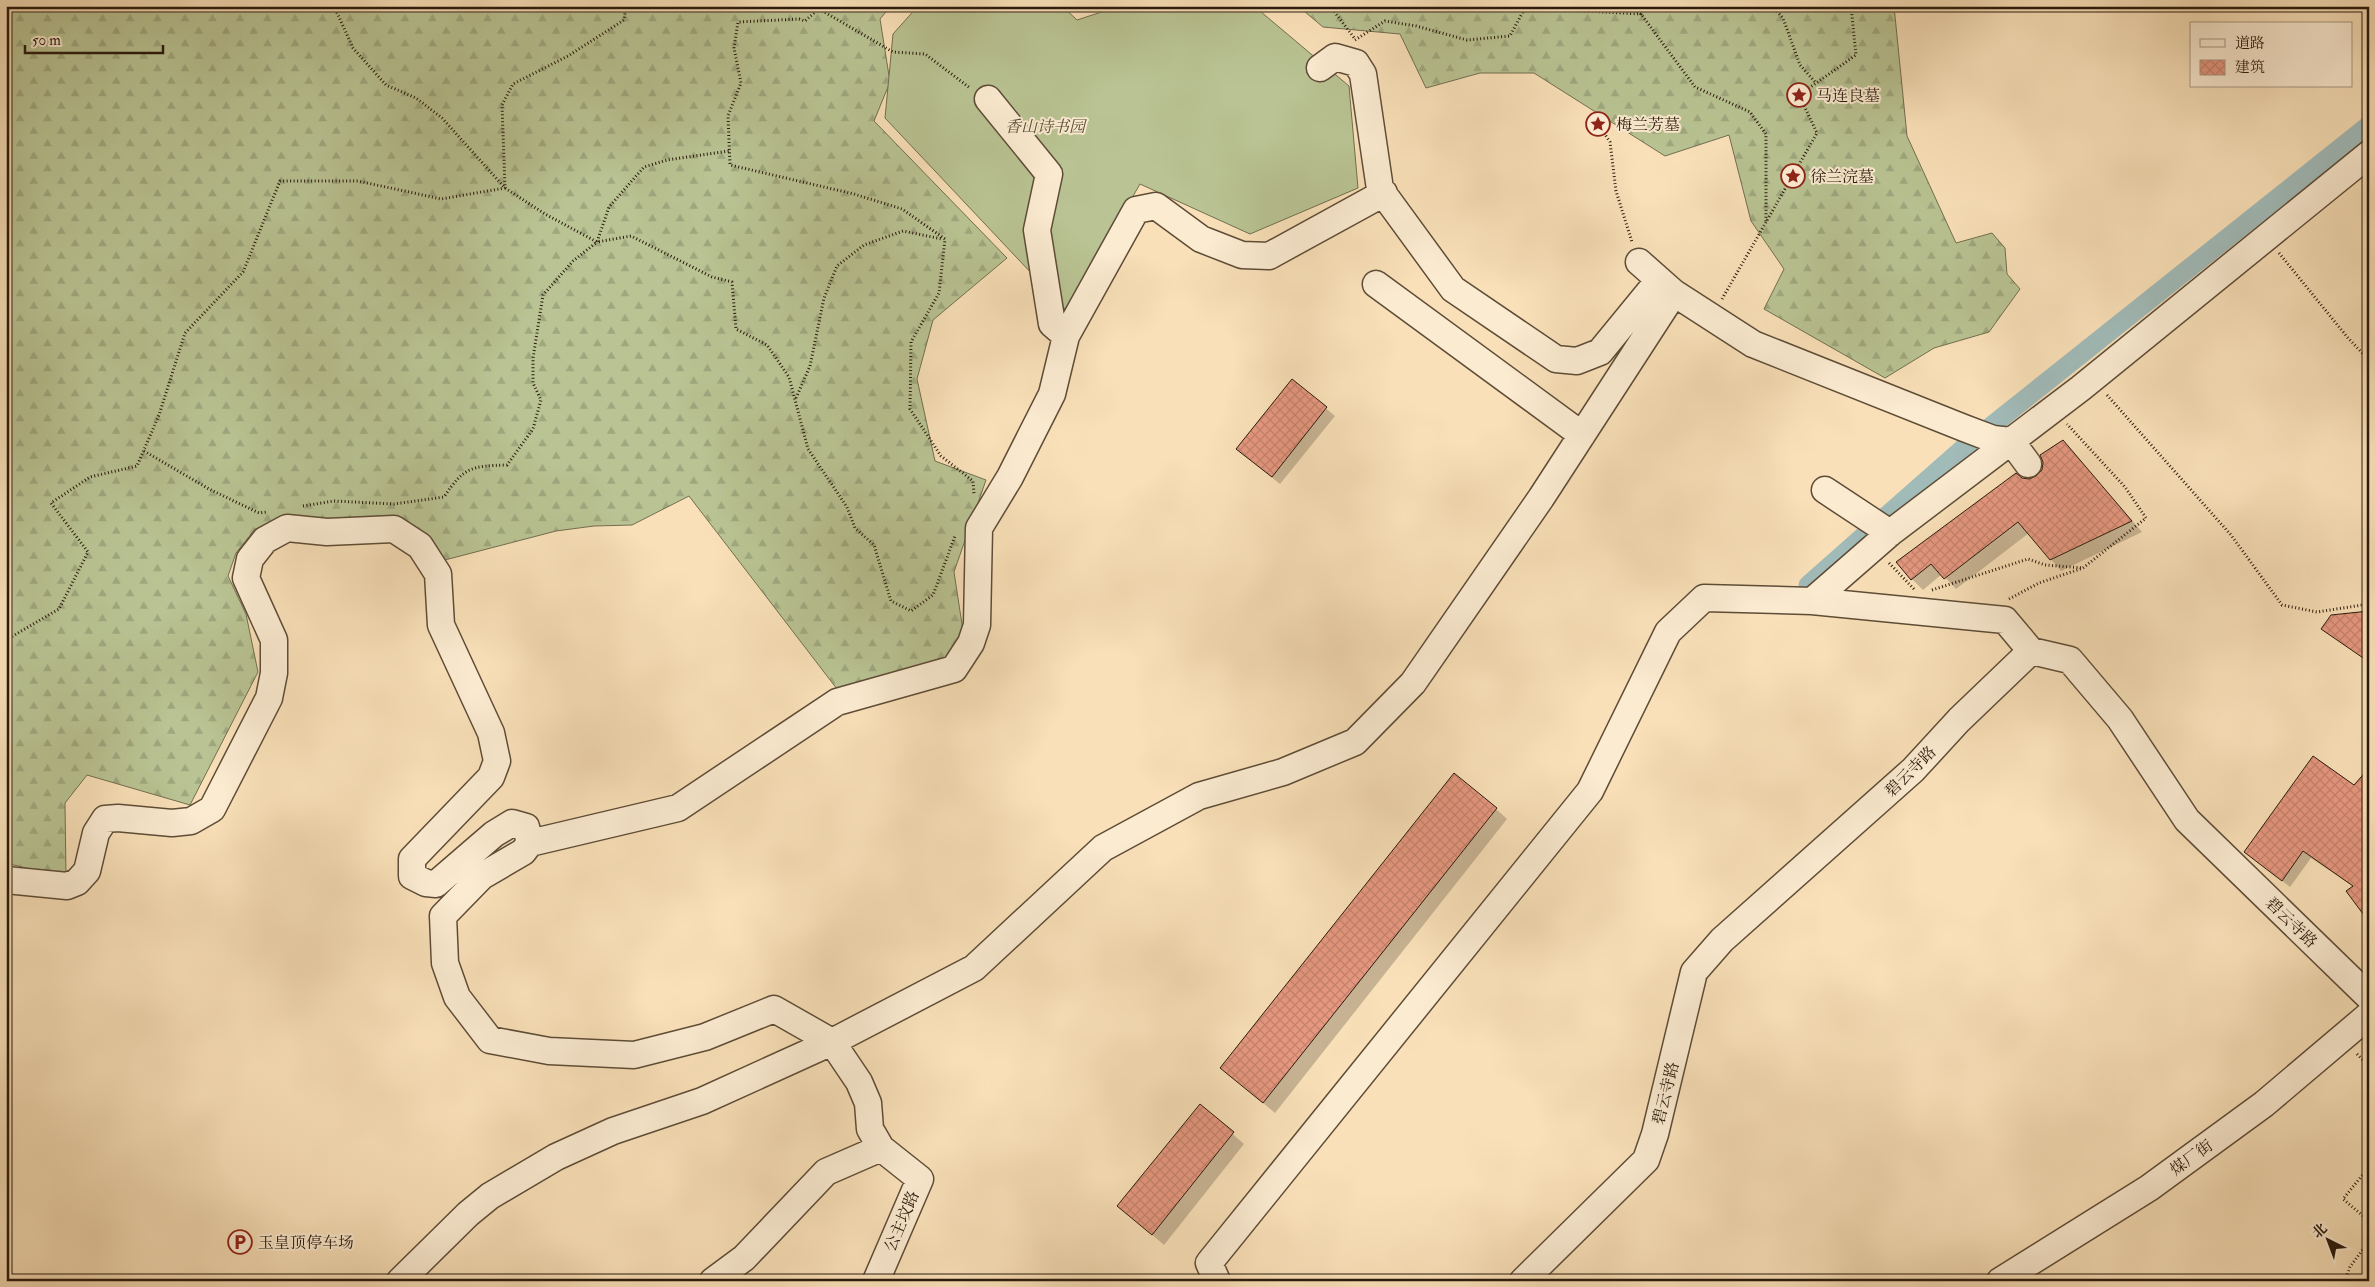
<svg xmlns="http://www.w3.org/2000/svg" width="2375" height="1287" font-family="'IM FELL Double Pica','Noto Serif SC',serif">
<defs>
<pattern id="forest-firs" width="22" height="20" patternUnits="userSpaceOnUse" patternTransform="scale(1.25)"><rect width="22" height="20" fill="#b9c393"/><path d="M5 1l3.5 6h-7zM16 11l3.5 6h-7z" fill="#9fa77e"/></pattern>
<pattern id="building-cross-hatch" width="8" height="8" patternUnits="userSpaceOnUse" patternTransform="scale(1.25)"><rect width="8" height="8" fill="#e69880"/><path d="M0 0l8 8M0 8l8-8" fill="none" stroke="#c5826d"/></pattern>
</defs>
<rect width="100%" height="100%" fill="#f9e0b8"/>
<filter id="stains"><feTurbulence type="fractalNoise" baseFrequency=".004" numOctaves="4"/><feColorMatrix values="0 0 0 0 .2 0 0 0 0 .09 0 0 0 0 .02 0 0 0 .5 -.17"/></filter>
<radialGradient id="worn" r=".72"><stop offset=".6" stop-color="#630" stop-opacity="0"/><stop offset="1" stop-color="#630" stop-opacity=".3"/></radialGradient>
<path fill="url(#forest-firs)" stroke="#726e50" d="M6,6h885l-11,13 10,63 -16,39 133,137 -74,62 -16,59 18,82 51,19 -32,92 11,72 -15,19 -113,26 -148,-193 -57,29 -38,1 -38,5 -115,30 -23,-28 -128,-15 -35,11 -19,24 -8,23 18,38 12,58 -68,133 -103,-30 -22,28 1,75 -60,-15z
M1298,6h596l13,130 49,107 36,-10 13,15 2,26 13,15 -31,43 -55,16 -49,30 -121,-69 20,-40 -33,-48 -22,-86 -64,21 -131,-83h-54l-54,15 -26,-54 -77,-7z"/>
<path fill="#b9c393" stroke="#726e50" d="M918,6h144l15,14 43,-14h134l95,80 9,102 -108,46 -110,-50 -73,127 -182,-193 8,-84z"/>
<path fill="#0003" d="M1292,380l43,36 -55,68 -34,-27z
M2063,441l79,91 -81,39 -32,-38 -73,56 -14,-15 -19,16 -11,-11 110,-100 7,1 8,-3z
M2369,612v50l-46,-33z
M2314,758l40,129 -43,-29 -21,29 -44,-35z
M1496,809l11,10 -232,294 -53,-45z
M2369,924v7l-4,-4z
M1200,1106l44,38 -80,101 -45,-39z"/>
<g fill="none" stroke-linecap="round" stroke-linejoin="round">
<path stroke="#a1bbb9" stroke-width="19" d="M1808,585l153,-135 408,-325"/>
</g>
<path fill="url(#building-cross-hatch)" stroke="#2a1a0c" d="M1292,379l35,28 -55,70 -36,-28z
M2063,440l69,81 -82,39 -32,-38 -74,57 -13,-15 -20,16 -15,-18 120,-89 6,5 7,1 7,-3 6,-6 1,-8 -3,-7z
M2369,611v51l-48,-33 10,-14z
M2313,756l41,29 15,-17v154l-23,-31 7,-5 -50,-35 -21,30 -38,-29z
M1454,773l43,35 -234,295 -43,-35z
M1200,1104l34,28 -82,103 -35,-29z"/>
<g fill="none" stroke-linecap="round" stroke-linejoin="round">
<g stroke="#5e4c37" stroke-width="29">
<path id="minor" d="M1320,68l15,-11 21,6 7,11 17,115 73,100 103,70 21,2 23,-9 59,-72
M988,99l61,75 -12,56 15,94 14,12
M1639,262l35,31 79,51 211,84 29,11 18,2 17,23
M1376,284l206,151
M1825,490l65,43
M1812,601l193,19 26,31
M530,843l148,-35 159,-106 117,-33 17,-26 6,-18 2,-97 31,-51 42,-83 14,-58 70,-126 20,-4 45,33 41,16 27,1 115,-63
M6,880l61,6 10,-4 10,-11 9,-38 9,-14 13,-1 54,5 19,-2 21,-12 57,-111 5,-25v-33l-28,-62 4,-19 15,-19 22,-12 40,4 67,-3 26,17 18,28 3,51 50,108 6,28 -6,16 -79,82v17l14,7 10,1 58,-50 18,-11 14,4 4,16 -7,9 -41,24 -39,40 2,47 12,34 33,43 59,11 85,4 71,-18 69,-28 58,33 27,40 9,21 2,26 11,19 39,31 -44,102
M400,1281l68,-67 22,-18 66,-39 57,-26 89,-30 130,-59 142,-74 129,-120 96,-52 84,-24 72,-30 58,-59 128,-185 133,-205
M713,1281l31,-23 82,-86 55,-24
M1217,1281l-8,-18 381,-472 78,-159 36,-34 108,3 78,-68 191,-145 288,-234
M1523,1281l123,-121 9,-26 39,-162 28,-32 191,-170 46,-50 72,-69 39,9 50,59 67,101 182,177
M2000,1281l149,-93 115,-84 105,-89"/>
</g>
<path stroke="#2a1a0c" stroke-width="3" stroke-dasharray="1 2.5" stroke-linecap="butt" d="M334,6l19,42 33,37 30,13 26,20 63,70 40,26 52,28 34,-6 81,41 20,5 4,47 31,16 22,32 19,72 39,58 8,21 19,17 17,56 20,10 22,-16 22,-59
M822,6l-17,15 -6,-2 -61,3 -4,26 7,35 -13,33 2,49 124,29 48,15 43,30 -6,54 -28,49 -1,67 31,47 32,25 1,13
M1330,6l25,33
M1529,6l18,3 94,5 2,-8
M1628,6l13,8 54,73 55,25 16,22v88
M1772,6l11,12 17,47 16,18
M2087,6l5,3 2,-3
M819,9l74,43 32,2 45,34
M1355,40l30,-19 31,5 51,14 43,-4 16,-30
M1598,124l12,18 6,49 16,51
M2279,253l69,85 21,22
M1722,299l95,-166 -18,-38 57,-40 -5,-49
M2107,395l124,140 51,70 35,7 52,-8
M796,398l14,-32 14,-68 13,-32 27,-21 39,-14 39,8
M144,451l65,38 50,24 8,-1
M303,506l31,-5 60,3 50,-7c20,-30 27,-31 63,-32l26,-36 8,-29 -8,-17v-25l10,-63 30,-34 24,-19 12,-35 35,-40 23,-7 62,-9
M1889,563l25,26
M1932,590l96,-31 17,6 38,3
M2009,599l30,-16 44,-15 63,-50 -21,-31 -58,-63
M6,640l53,-31 29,-57 -37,-49 39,-26 47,-11 22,-51 26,-82 58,-61 37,-91h78l83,18 64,-11 -3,-83 11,-21 55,-28 56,-36 2,-14
M2357,1054l12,12
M2369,1167l-26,32 26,22
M2345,1281l5,-14 19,-26"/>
<use href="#minor" stroke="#fbebd1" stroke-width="26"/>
</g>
<defs>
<g id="sight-ring" transform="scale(1.25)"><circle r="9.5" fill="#fbebd1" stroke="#8f2418" stroke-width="1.5"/><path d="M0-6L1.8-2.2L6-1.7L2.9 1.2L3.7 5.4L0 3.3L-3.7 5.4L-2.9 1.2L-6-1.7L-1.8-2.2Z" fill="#8f2418"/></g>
<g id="parking-ring" transform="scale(1.25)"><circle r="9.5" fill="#fbebd1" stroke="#8f2418" stroke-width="1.5"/><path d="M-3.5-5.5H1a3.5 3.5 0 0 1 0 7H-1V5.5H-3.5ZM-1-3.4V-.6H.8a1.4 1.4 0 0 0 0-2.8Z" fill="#8f2418"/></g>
</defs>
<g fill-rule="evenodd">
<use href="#sight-ring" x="1799" y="95"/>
<use href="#sight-ring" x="1598" y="124"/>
<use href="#sight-ring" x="1793" y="176"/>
<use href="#parking-ring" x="240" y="1242"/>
</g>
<g text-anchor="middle" stroke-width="4" stroke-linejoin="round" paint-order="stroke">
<g font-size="16" fill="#2a1a0c" stroke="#fbebd1" text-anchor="start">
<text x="1816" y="101">马连良墓</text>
<text x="1616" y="130">梅兰芳墓</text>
<text x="1810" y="182">徐兰浣墓</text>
<text x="258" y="1248">玉皇顶停车场</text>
</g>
<g font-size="16" font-style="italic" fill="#554d34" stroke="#fbebd1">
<text x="1045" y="132">香山诗书园</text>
</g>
<g font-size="16" fill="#2a1a0c" stroke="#fbebd1">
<text transform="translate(1910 771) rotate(-45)" y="6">碧云寺路</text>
<text transform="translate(2292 922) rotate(44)" y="6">碧云寺路</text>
<text transform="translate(1665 1093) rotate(-76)" y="6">碧云寺路</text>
<text transform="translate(2191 1157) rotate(-36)" y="6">煤厂街</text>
<text transform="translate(901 1221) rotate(-67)" y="6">公主坟路</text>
</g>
</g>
<rect width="2375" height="1287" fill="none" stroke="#f9e0b8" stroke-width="25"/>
<rect x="8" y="8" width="2360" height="1272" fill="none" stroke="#2a1a0c" stroke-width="2.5"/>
<rect x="12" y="12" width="2350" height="1262" fill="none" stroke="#2a1a0c"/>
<rect x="2190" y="22" width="162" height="65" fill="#fbebd1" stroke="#a79782"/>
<rect x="2200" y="39" width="25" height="8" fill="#fbebd1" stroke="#a79782"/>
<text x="2235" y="48" font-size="15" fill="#2a1a0c">道路</text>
<rect x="2200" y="60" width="25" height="15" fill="url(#building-cross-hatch)" stroke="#a79782"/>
<text x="2235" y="72" font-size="15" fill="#2a1a0c">建筑</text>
<g transform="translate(2328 1240) rotate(318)" stroke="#fbebd1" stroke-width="4" paint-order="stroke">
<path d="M0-4L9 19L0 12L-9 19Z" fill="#2a1a0c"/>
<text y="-8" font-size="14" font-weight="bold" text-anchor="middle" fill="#2a1a0c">北</text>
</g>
<path d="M25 45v8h138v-8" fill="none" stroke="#2a1a0c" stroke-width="2.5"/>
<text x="32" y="45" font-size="15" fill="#2a1a0c" stroke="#fbebd1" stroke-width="4" paint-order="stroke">50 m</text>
<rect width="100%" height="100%" filter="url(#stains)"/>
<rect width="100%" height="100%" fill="url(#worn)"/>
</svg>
